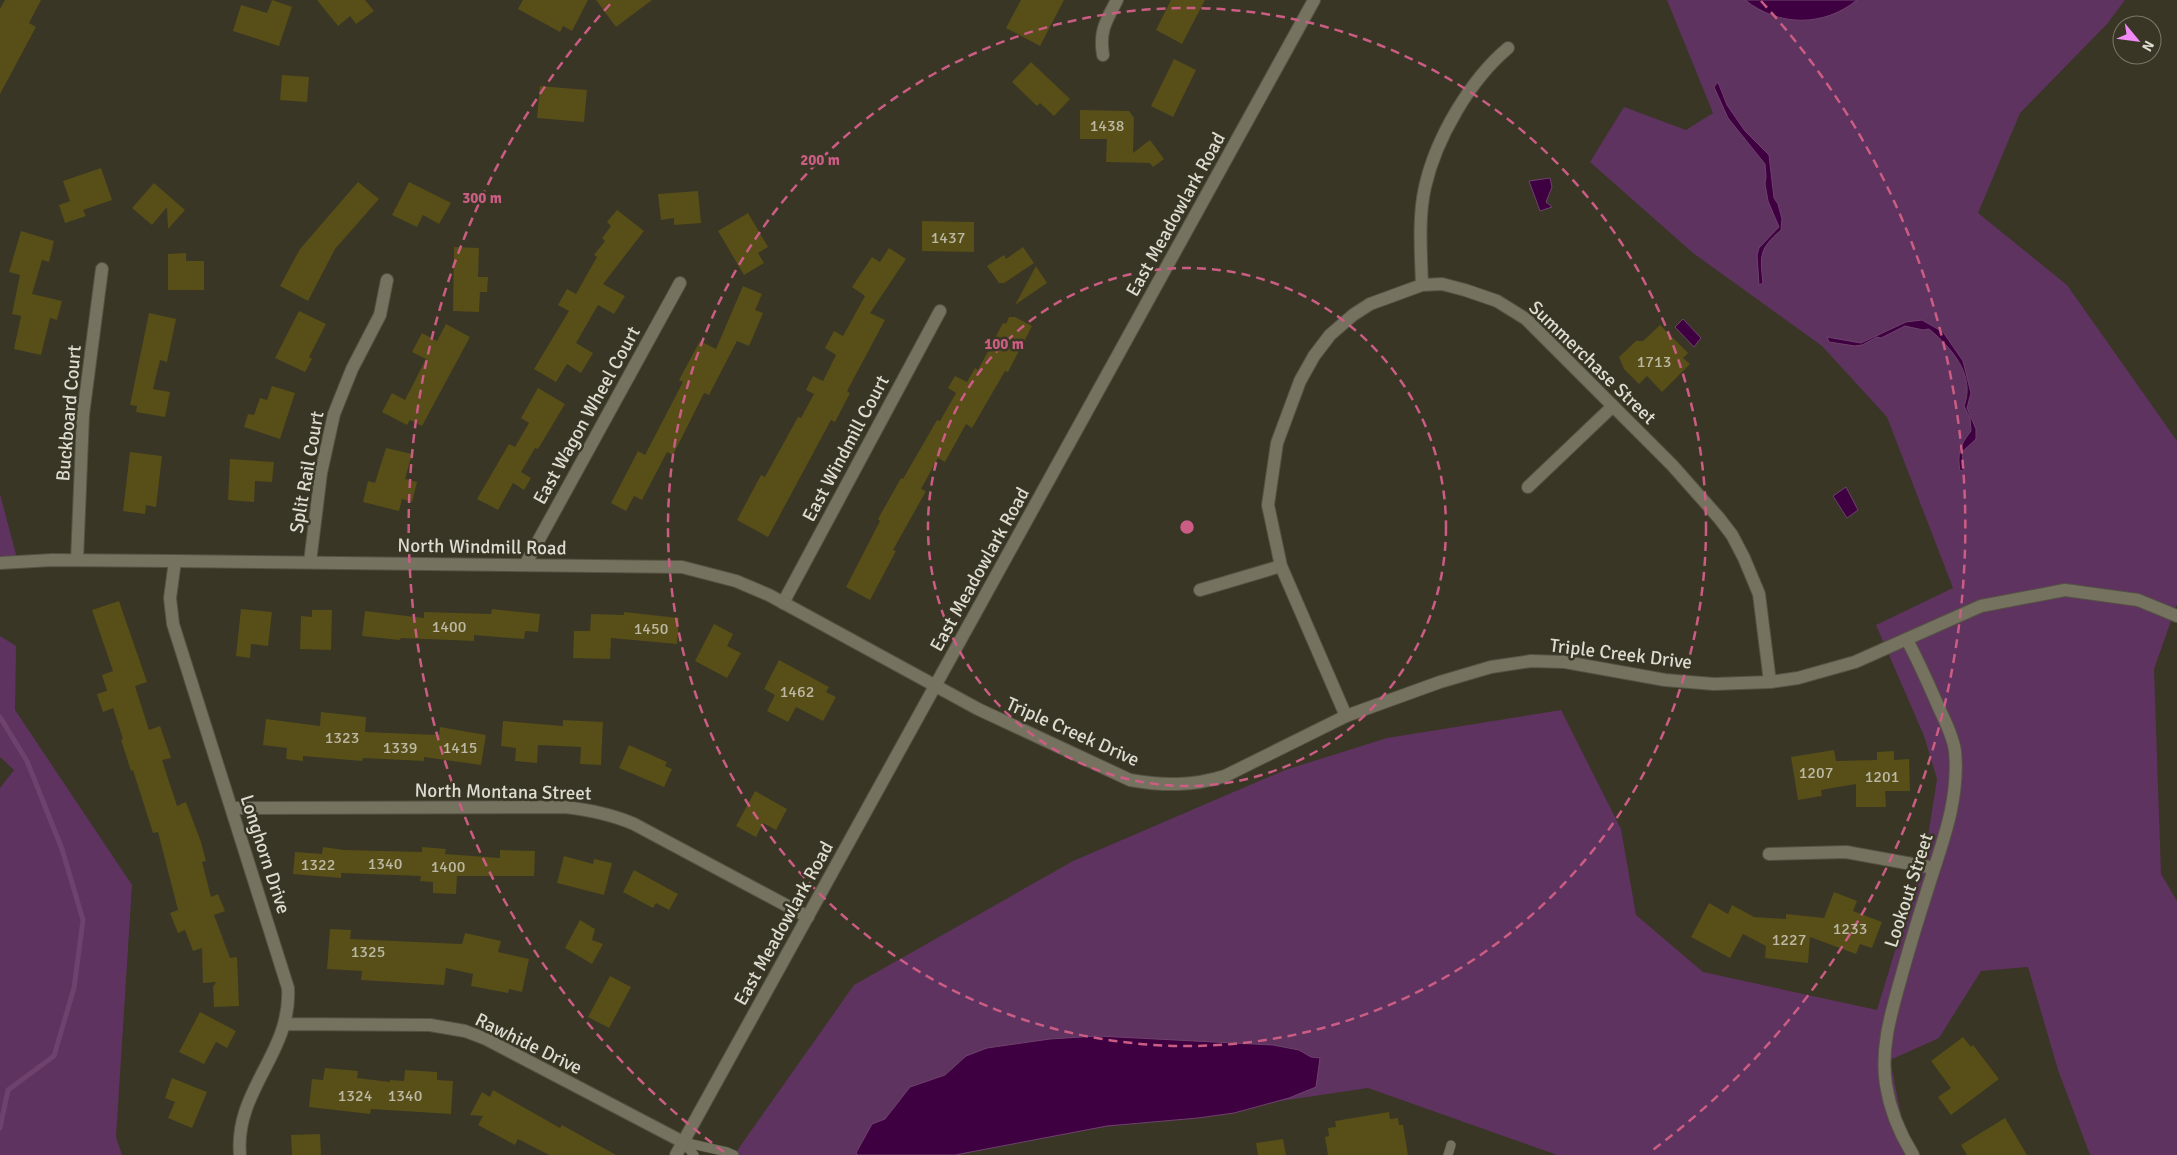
<svg xmlns="http://www.w3.org/2000/svg" width="2177" height="1155" font-family="Signika,sans-serif">
<rect width="100%" height="100%" fill="#393625"/>
<path fill="#5e335f" d="M1667,0h458l-18,24 -87,89 -42,100 89,72 110,156v163l-23,65 7,205 16,27v254h-87l-32,-85 -30,-103 -47,4 -42,67 -49,22 19,95h-352l-189,-67 -365,54 -45,13h-224l120,-170 219,-124 212,-91 102,-32 174,-28 60,119 15,86 67,57 174,38 49,-161 11,-70 -13,-43 -48,-111 77,-37 -66,-171 -65,-71 -129,-93 -103,-91 34,-55 62,23 27,-17z
M0,494l18,68 -18,1z
M0,636l16,10 -1,64 117,175 -16,252 6,18h-122v-367l14,-18 -14,-13z"/>
<path fill="#3e0041" stroke="#6e426c" d="M1745,0h112c-33,27 -78,27 -112,0z
M1718,82l9,23 18,26 24,24 5,43 4,6 4,15 -1,11c-22,19 -21,25 -18,53l-4,2 -2,-30 2,-7 20,-21 -11,-26 -3,-17 1,-7 -1,-13 -37,-46 -14,-31z
M1550,178l2,9 -6,15 6,5 -12,4 -11,-30z
M1683,319l18,19 -7,9 -19,-20z
M1922,320l21,12 20,29 8,32 -4,15 9,21v10l-14,13 2,18 -4,1c-3,-18 0,-26 11,-40l-1,-13 -6,-12c12,-31 -13,-59 -35,-77l-6,1 -18,-4 -24,12 -4,-1 -15,8 -7,1 -26,-4 -2,-5 34,6 45,-21z
M1846,487l12,23 -11,8 -14,-22z
M1097,1036l176,9 26,5 12,7 9,1 -4,29 -27,11 -55,15 -36,5 -91,8 -152,29h-97l-2,-2 16,-29 13,-5 25,-32 35,-12 21,-19 21,-8 63,-9z"/>
<g fill="none" stroke-linecap="round" stroke-linejoin="round">
<path stroke="#6e426c" stroke-width="5" d="M0,717l27,44 35,88 21,71 -9,68 -20,68 -46,34 -8,38"/>
</g>
<path fill="#574e18" d="M5,0h36l-12,23 7,4 -36,67v-85z
M272,0l20,7 -13,39 -46,-15 8,-26 26,8z
M317,0h48l9,11 -18,13 -6,-8 -12,10z
M523,0h65l-16,31 -9,-5 -3,6 -42,-23z
M596,0h56l-36,27z
M1021,0h43l-24,46 -34,-18z
M1171,0h34l-23,44 -26,-14z
M1174,59l22,11 -23,47 -22,-11z
M1031,62l39,37 -16,17 -14,-13 -3,3 -25,-24z
M282,75l27,2 -2,25 -27,-2z
M540,86l47,4 -3,32 -47,-4z
M1080,110l49,1 5,7 -1,35 17,-13 14,19 -11,8 -3,-4 -44,-1 1,-23h-27z
M101,168l11,32 -29,10 3,6 -21,7 -6,-18 11,-4 -7,-20z
M358,182l21,17 -44,50 -27,52 -28,-15 20,-37z
M409,182l42,21 -12,21 -16,-9 -6,12 -25,-12z
M154,183l31,27 -17,19 -1,-22 -15,18 -20,-17z
M698,191l3,32 -27,2v-7l-13,2 -3,-26z
M617,210l27,21 -41,53 22,12 -11,18 -16,-9 -22,38 17,10 -12,20 -14,-9 -11,18 -22,-13 35,-58 -11,-6 9,-16 9,5 21,-37 -3,-2 11,-14 -3,-3 9,-12 -4,-4z
M748,213l20,34 -10,6 6,10 -20,12 -26,-44z
M922,221l52,1v30l-52,-1z
M21,231l33,10 -5,21 -7,-2 -10,34 30,7 -5,19 -7,-2 -9,37 -27,-6 7,-33 -9,-2 8,-39 -11,-3z
M454,247l25,1 -1,29h10l-1,15h-7l-1,20 -26,-1z
M1023,247l11,16 -30,20h-5l-12,-17 17,-11 2,4z
M889,248l17,11 -36,54 15,7 -38,71 3,2 -15,29 -4,-2 -63,117 -31,-17 24,-45 4,2 33,-60 3,1 13,-24 -8,-4 7,-14 10,5 13,-26 -11,-7 9,-17 9,5 22,-40 -13,-9 20,-30 8,5z
M186,253v8h18v29h-36v-36z
M1036,266l11,17 -32,22z
M743,286l19,8 -7,16 8,3 -14,33 -12,-5 -28,54 -5,-2 -31,62 -6,-3 -25,48 -8,-4 -8,15 -15,-8 27,-52 7,4 38,-73 -4,-2 21,-39 16,8z
M299,311l27,13 -17,33 3,2 -7,13 -30,-14z
M149,313l27,6 -9,43 -7,-2 -7,29 17,3 -5,25 -29,-5 1,-6 -7,-1z
M1009,317h6l17,9 -24,46 -3,-1 -33,57 -6,-4 -21,38 -7,-4 -17,31 5,2 -33,59 3,1 -26,49 -24,-13 34,-66 -2,-2 23,-41 2,1 34,-59 3,1 16,-28 -8,-5 7,-12 12,6 8,-14 3,2 25,-47 3,1z
M446,324l24,13 -48,89 -12,-6 -3,5 -25,-13 10,-19 13,7 21,-41 -14,-7 10,-19 15,8z
M1660,325l28,28 -5,5 7,6 -28,28 -15,-16 -8,8 -15,-15 -5,-12 17,-16h7z
M272,386l23,7 -15,46 -36,-12 4,-13 6,1 6,-17 7,2z
M538,388l27,16 -27,45 -3,-1 -14,24 10,6 -7,12 -11,-7 -15,27 -21,-11 32,-55 6,3 14,-24 -8,-5z
M386,448l26,6 -7,25 12,3 -5,20 -10,-3 -3,12 -36,-9 5,-21 7,2z
M130,452l32,4 -6,51 -10,-2 -1,9 -22,-3z
M230,459l44,3 -2,20 -17,-1 -1,21 -26,-2z
M119,601l28,81 -12,4 14,44 11,-4 11,32 -9,2 15,46 9,-4 15,40 5,19 -4,1 9,35 7,-3 7,17 -11,4 16,43 7,-1 2,49 -25,1 -1,-20 3,-5 -13,1 -1,-35 -9,3 -8,-21 -7,3 -8,-20 8,-3 -20,-78 -5,1 -20,-63 -2,1 -10,-31 2,-1 -10,-31 -10,4 -6,-18 10,-3 -5,-16 11,-4 -21,-61z
M241,609l31,3 -4,34 -17,-2 -1,14 -14,-2z
M492,609l48,5 -2,18 -13,-1 -1,8 -50,-4v6l-73,-3 -1,2 -38,-4 3,-25 59,7v-6l67,2z
M312,610h20l-1,40 -31,-1 1,-33 11,1z
M624,612l55,6 -2,26 -66,-6 -1,21 -37,-1 1,-27h16l1,-17 33,1z
M714,624l19,10 -6,12 14,7 -14,25 -32,-17z
M779,660l50,27 -3,5 10,5 -13,24 -27,-14 -8,15 -21,-11 8,-16 -11,-6z
M321,712l45,5 -1,15 74,3 1,-8 46,8 -5,30 -57,-8v4l-61,-3 -1,3 -59,-5v5l-17,-2 1,-11 -24,-3 3,-26 54,7z
M563,720l40,2 -2,43 -21,-1 1,-17 -43,-2 -1,18 -22,-2 1,-13 -15,-2 2,-25 60,5z
M629,745l38,17 -2,4 7,3 -8,18 -45,-19z
M1834,750l2,11 41,-1v-8l17,-1v9l15,-1 1,32h-25l1,16h-30v-23l-35,6 1,6 -24,4 -7,-43z
M755,791l32,18 -11,21 -13,-7 -7,14 -20,-11z
M323,847l21,3 78,2v-5l24,2 -1,5 55,4v-8l35,1 -1,25h-77l-1,18 -23,-1v-11l-13,-1 1,-5 -80,-3v5l-48,-4 2,-22 27,2z
M564,856l29,8 1,-5 18,4 -8,32 -47,-12z
M634,870l44,24 -9,16 -13,-7 -3,5 -30,-16z
M1834,892l23,9 -4,10 29,11 -10,26 -12,-4 -4,10 -46,-17 -2,26 -43,-5 1,-12 -23,-12 -13,24 -39,-21 18,-34 19,11 4,-9 22,12 32,2v-5l38,4z
M580,920l15,9 -3,11 11,4 -11,20 -27,-16z
M330,929l21,1 -1,9 112,5 3,-11 36,8 -3,11 31,7 -7,33 -13,-3 -1,4 -37,-7 2,-12 -27,-6 -2,17 -83,-5 1,-9 -35,-2z
M610,976l21,11 -22,41 -21,-11z
M200,1012l36,19 -9,17 -11,-6 -12,22 -25,-12z
M1963,1037l8,10 2,-2 26,34 -48,36 -13,-18 13,-9 -20,-27z
M325,1068l33,3 -1,7 33,4v-2l14,1 1,-11 32,2v8l16,1 -2,33 -80,-5 -1,5 -61,-7 3,-28 11,1z
M172,1078l35,14 -15,36 -24,-10 7,-16 -10,-4z
M493,1090l67,38 2,-3 54,30h-67l-31,-16 -3,6 -37,-20 5,-9 -13,-1 12,-23 8,5z
M1389,1112l1,7 8,-1 1,7h4l5,30h-80l-3,-18 4,-1 -1,-8 8,-1 -1,-6z
M2005,1118l22,37h-60l-6,-10z
M320,1134l1,21h-29l-1,-20z
M1283,1139l3,16h-28l-2,-12z"/>
<g fill="none" stroke-linecap="round" stroke-linejoin="round">
<g stroke="#555244" stroke-width="10">
<path id="lane" d="M683,1142l44,10 7,3
M683,1142l11,13
M1448,1155l3,-10"/>
</g>
<g stroke="#555244" stroke-width="14">
<path id="street" d="M1103,55c-4,-24 3,-34 14,-55
M1422,285c-1,-32 -4,-67 3,-98 11,-49 45,-107 83,-139
M1528,487l85,-81
M77,560l6,-145 19,-146
M175,561l-5,37 3,26 115,364c4,65 -54,102 -48,167
M310,562l11,-89 13,-59 18,-45 28,-54 7,-35
M525,565l155,-282
M1200,590l81,-24
M783,603l157,-292
M1907,640c12,22 22,45 32,68 6,13 14,28 16,43 4,41 -8,79 -21,118 -11,34 -22,69 -32,105 -10,36 -22,73 -16,111 4,25 14,49 27,70
M1346,716l-65,-150 -13,-61 9,-62 23,-62 14,-25 16,-21 23,-20 17,-11 52,-19 20,-1 23,6 32,11 29,18 146,146 47,53 13,17 12,23 15,36 11,88
M231,808l334,-1c25,3 46,7 69,17l174,93
M1769,854l77,-2 88,16
M286,1024l144,1 35,6 21,8 197,103"/>
</g>
<g stroke="#555244" stroke-width="14">
<path id="secondary" d="M0,563l52,-3 123,1 507,6 54,14 33,14 209,114 152,71c34,6 63,6 95,-4l121,-60 94,-34 51,-15 40,-6 34,1 100,18 49,4 56,-2 28,-4 57,-16 126,-56 84,-16 73,10 39,16
M676,1155l638,-1155"/>
</g>
<use href="#lane" stroke="#757260" stroke-width="9"/>
<use href="#street" stroke="#757260" stroke-width="12"/>
<use href="#secondary" stroke="#757260" stroke-width="12"/>
</g>
<g fill="none" stroke="#cb5d84" stroke-width="2.5" stroke-dasharray="9 6">
<circle cx="1187" cy="527" r="259"/>
<circle cx="1187" cy="527" r="519"/>
<path d="M724 1152A778 778 0 0 1 613 1M1761 1A778 778 0 0 1 1650 1152"/>
</g>
<g text-anchor="middle" stroke-width="5" stroke-linejoin="round" paint-order="stroke">
<g font-size="16" fill="#bcb8a3">
<text x="1107" y="131">1438</text>
<text x="948" y="243">1437</text>
<text x="1654" y="367">1713</text>
<text x="449" y="632">1400</text>
<text x="651" y="634">1450</text>
<text x="797" y="697">1462</text>
<text x="342" y="743">1323</text>
<text x="400" y="753">1339</text>
<text x="460" y="753">1415</text>
<text x="1816" y="778">1207</text>
<text x="1882" y="782">1201</text>
<text x="385" y="869">1340</text>
<text x="318" y="870">1322</text>
<text x="448" y="872">1400</text>
<text x="1850" y="934">1233</text>
<text x="1789" y="945">1227</text>
<text x="368" y="957">1325</text>
<text x="355" y="1101">1324</text>
<text x="405" y="1101">1340</text>
</g>
<g font-size="19" fill="#dddcd1" stroke="#393625">
<text transform="translate(1175 214) rotate(-61)" y="7">East Meadowlark Road</text>
<text transform="translate(1593 362) rotate(44)" y="7">Summerchase Street</text>
<text transform="translate(68 413) rotate(-85)" y="7">Buckboard Court</text>
<text transform="translate(586 415) rotate(-61)" y="7">East Wagon Wheel Court</text>
<text transform="translate(845 448) rotate(-62)" y="7">East Windmill Court</text>
<text transform="translate(306 472) rotate(-80)" y="7">Split Rail Court</text>
<text transform="translate(482 546) rotate(1)" y="7">North Windmill Road</text>
<text transform="translate(979 569) rotate(-61)" y="7">East Meadowlark Road</text>
<text transform="translate(1621 653) rotate(7)" y="7">Triple Creek Drive</text>
<text transform="translate(1073 731) rotate(24)" y="7">Triple Creek Drive</text>
<text transform="translate(503 791) rotate(1)" y="7">North Montana Street</text>
<text transform="translate(266 854) rotate(72)" y="7">Longhorn Drive</text>
<text transform="translate(1908 890) rotate(-72)" y="7">Lookout Street</text>
<text transform="translate(783 923) rotate(-61)" y="7">East Meadowlark Road</text>
<text transform="translate(529 1043) rotate(26)" y="7">Rawhide Drive</text>
</g>
</g>
<circle cx="1187" cy="527" r="8" fill="#cb5d84" stroke="#393625" stroke-width="2.5"/>
<g font-size="15" text-anchor="middle" font-weight="bold" fill="#cb5d84" stroke="#393625" stroke-width="5" stroke-linejoin="round" paint-order="stroke">
<text x="820" y="165">200 m</text>
<text x="482" y="203">300 m</text>
<text x="1004" y="349">100 m</text>
</g>
<g transform="translate(2137 40) rotate(119)"><circle r="24" fill="#393625" stroke="#7b786a"/>
<path d="M0-4L9 19L0 12L-9 19Z" fill="#f18af4"/>
<text y="-8" font-size="14" font-weight="bold" text-anchor="middle" fill="#dddcd1">N</text>
</g>
</svg>
